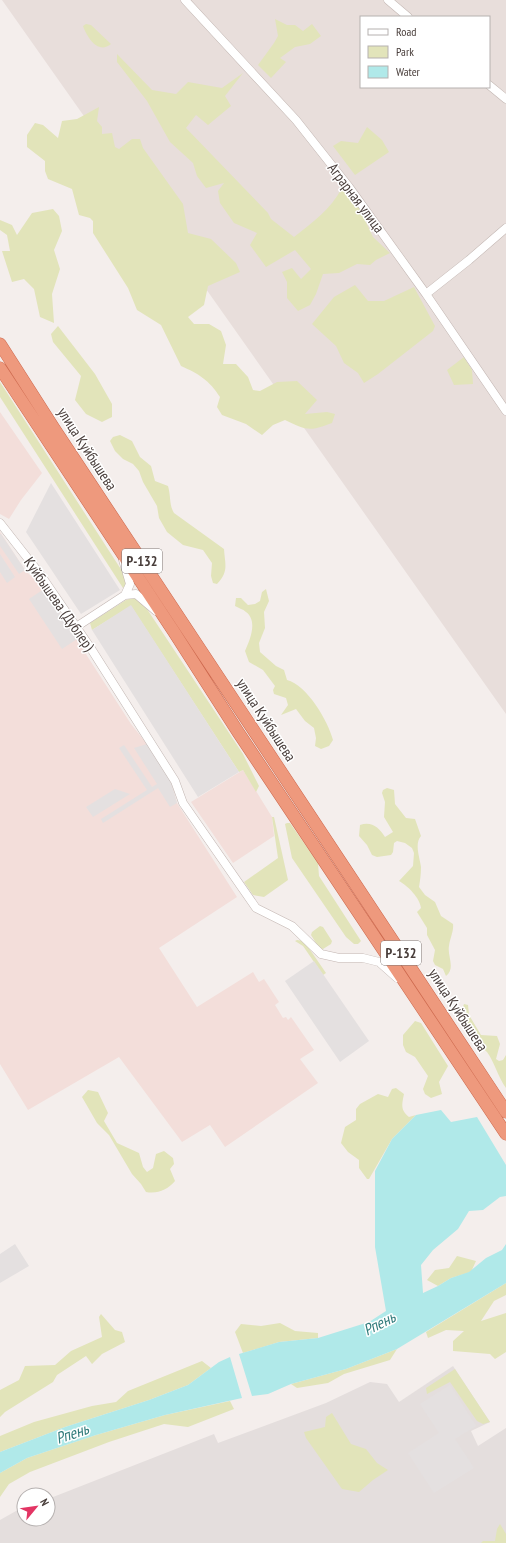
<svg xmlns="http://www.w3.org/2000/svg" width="506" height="1543" font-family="'PT Sans Narrow',sans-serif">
<rect width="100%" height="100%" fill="#f4eeec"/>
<path fill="#e8dedb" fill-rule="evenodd" d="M2,0h504v714zM361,17h128v70h-128z"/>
<path fill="#f3deda" d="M0,412l42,61 -21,27 -12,19 -9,-5z
M0,532l25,38 19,19 87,135 16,20 24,38 6,21 60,94 -78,51 38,59 56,-35 6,10 5,-3 15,23 -4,3 8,13 3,-1 2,3 3,-3 23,33 -14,9 18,24 -93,64 -15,-22 -28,17 -63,-85 -91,53 -28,-46z
M243,770l29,47 2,19 -41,27 -42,-61z"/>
<path fill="#e4dedd" d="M453,1366l37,56 -19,9 7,15 28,-18v115h-506v-23l16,-9 8,-3v11h24v-20l166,-65 4,9 108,-40 44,-21 17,2 12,18z"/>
<path fill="#e2e4ba" d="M275,19l12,6h8l8,6 9,-7 9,12 -11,8 -15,3 -15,11 6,4 -15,16 -13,-13 16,-22 4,-7z
M86,24l5,1 20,19c-13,11 -24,-7 -28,-18z
M117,54l35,36 24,4 12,-12 34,6 21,-15 -18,23 6,10 -23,19 -12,-10 -10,13 82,85 3,6 23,18c20,-16 36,-27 48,-49l12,9 19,40 17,16 -14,7 -6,5 -13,-1 -18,9 -16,1 -7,20 -6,11 -12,6 -11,-13v-16l-5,-10 10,-4 9,11 10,-10 -16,-19 -29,17 -16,-22 7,-12 -23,-10 -14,-20 -2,-12 6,-8 -18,5 -9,-12 -4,-13 -23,-21 -23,-41 -30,-39z
M99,107l-2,14 5,6v7l10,-1 3,14 4,2 13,-10h8l3,9 40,56 5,29 23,6 25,24 4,9 -32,14 -4,19 -16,12 6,7h15l12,7 5,14 -3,19h13l12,13 5,13 7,1 17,-9 20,-1 20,19 -12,14 22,-2 8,2 -3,9c-23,9 -26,7 -47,-3l-12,5 -11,10 -16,-11 -24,-9 -5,-8 3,-10c-11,-17 -21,-23 -39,-31l-20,-41 -24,-15 -9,-22 -35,-55v-12l-3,-3 -11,-3 -7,-26 -24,-10 -3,-8v-10l-18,-14v-12l8,-12 8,2 15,13 4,-17 15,-2z
M367,127l15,13 7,12 -34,23 -22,-29 8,-5 17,2z
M53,209l6,7 3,15 -8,19 6,19 -8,25 2,29 -14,-6 -6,-28 -10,-10 -12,3 -10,-31h8l-3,-16 -7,-5v-10l12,5 5,10 15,-22z
M355,285l13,16h16l30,-14 21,39 -2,5 -55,43 -14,9 -6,-10 -14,-10 -8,-17 -24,-22 22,-27z
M58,326l37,48 17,30v13l-10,5 -16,-8 -11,-14 6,-24 -28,-34 -2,-8z
M464,357l8,13 1,14 -19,1 -7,-15z
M0,382l124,192 2,10 -3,4 -123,-191z
M120,435l12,6 8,16 11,9 4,15 13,5c3,10 1,19 6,27l50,36c1,16 5,22 -7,35l-4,-1 -2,-7 1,-13 -9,-13 -20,-5 -16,-13 -8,-14 -2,-12 -14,-24 -4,-11 -6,-7 -10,-5 -8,-8 -5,-10 3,-4z
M266,589l3,12 -5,11 1,16 -6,15 1,9 16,14 8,4 3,10c20,5 41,41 46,60l-4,6 -8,3 -6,-3 1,-8 -2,-10 -9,-7 -9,-12 -15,6 7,-10 -2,-7 -12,-4 -1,-4 2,-4 -12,-16 -14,-8 -4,-11c5,-11 13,-30 1,-39 -3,-3 -8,-4 -11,-6l1,-8h5l7,7 7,-1 5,-3 2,-9z
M133,598l6,1 4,4 100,151 16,32 -3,6 -13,-22 -4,2 -108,-166 -39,24 -2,-7 36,-23z
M387,788l7,2 1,14 11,14 9,1 6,17c-7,8 -1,22 0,31 0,7 -1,14 -2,20l6,8 10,7 6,14 12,8c1,7 -3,14 -4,22 -2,10 7,22 -3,30l-3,-7 -8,-4 -2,-4 2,-11 -8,-15v-7l-10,-16 4,-4c-1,-10 -13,-22 -22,-27l14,-15 1,-13 -2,-5 -7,-5 -8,-2 -3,2 -1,9 -2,3 -14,2 -5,-2 -5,-10 -8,-9 1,-11c12,-4 19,3 25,12l8,-5 -9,-15 1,-15 -3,-9 1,-3z
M272,817h2l14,63 -24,17 -11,-2 -9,-13 34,-24z
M287,823h3l28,40 1,13 42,65 -3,3h-4l-8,-7 -54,-79 -7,-34z
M320,926l3,1 9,14 -1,3 -8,5 -4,-1 -8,-13 1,-3z
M297,940l7,1 22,32 -3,2 -20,-29 -8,-5z
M464,1004l4,1 1,10 12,20 16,1 3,8 -4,15 3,2 4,-1 3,-5v33c-8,-11 -12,-27 -19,-36 -4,-4 -9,-7 -12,-11 -9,-9 -16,-25 -11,-37z
M415,1021l6,2 27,43 -9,16 3,12 -11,4 -6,-4 -2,-5 5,-13 -13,-19 -9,-5 -3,-7v-10z
M396,1088l8,6c-2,10 -4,16 5,23l7,-2 -24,24 -23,40h-2l-8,-11v-8l-11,-8 -7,-9 4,-16 11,-7v-11l4,-5 18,-10 10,3 4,-8z
M88,1090l10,2 10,21 -4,8 13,22 22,10 4,14 4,5 6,-4 3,-14 8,-3 9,7 1,6 -4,5 5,12c-8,9 -17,13 -29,11l-5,-8 -9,-10 -23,-39 -12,-12 -15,-26z
M457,1256l19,5 -5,11 -20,6 -13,8 -11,-6 8,-10 14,-2z
M506,1283v12l-12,6 -13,20 25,-8v39l-11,7 -5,-5 -37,-3v-10l11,-10 -18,-1 -18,8 -2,-6z
M101,1314l14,16 7,2 3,10 -23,12 -10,10 -6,-8 -29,19 -4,7 -48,30 -5,5v-27l19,-10 6,-14 30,-1 16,-14 31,-14 -3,-20z
M280,1323l15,8 23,2v5l-39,4 -36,11 -8,-21 6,-8 20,2z
M397,1349l-7,11 -46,14 -16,9 -31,5 -6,-4 55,-15z
M202,1361l9,7 -23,17 -39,15 -84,27 -65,25v-16l34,-14 58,-16 24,-4 12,-11z
M455,1369l35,53 -7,2 -6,-3 -27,-39 -23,12 -1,-6z
M230,1401l4,8 -46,18 -24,-3 -55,18 -79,30 -21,12 -9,13v-24l27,-15 69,-23 69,-20z
M332,1413l19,31 15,5 11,14 11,7 -15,10 -14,12 -17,-3 -36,-51 -2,-6 21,-5 1,-10z
M500,1524l6,10v9h-25l2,-2h12l2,-12z"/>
<path fill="#e4e0e0" d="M51,483l69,107 -39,24 -55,-82z
M0,534h1l24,36 -6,4 -19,-28z
M0,554l15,23 -8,6 -7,-11z
M44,589l33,50 -15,10 -33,-50z
M131,605l108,167 -41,25 -106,-167z
M147,744l24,38 6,21 -7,4 -12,-19 -55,35 -2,-4 46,-29 -28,-42 5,-3 28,42 5,-3 -23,-36z
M115,789l15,5 -37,23 -7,-10z
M314,961l55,80 -29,21 -55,-81z
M15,1244l14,22 -29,17v-29z
M450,1385l26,41 -21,13 19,29 -40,25 -26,-40 31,-20 -19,-29z"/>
<path fill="#b0e9e9" d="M441,1110l10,12 26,-5 29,48v31l-6,1 -17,13 -14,1 -11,18 -25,21 -12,15 2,28 15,-7 13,-8 18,-6 17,-14 16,-8 4,-6v39l-109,66 -51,20 -55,15 -23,10 -16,2 -13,-42 40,-12 39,-4 51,-16 17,-11 -11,-64v-76l17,-32 24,-24z
M230,1357l12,41 -77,17 -69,20 -69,23 -27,15v-21l65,-25 84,-27 39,-15 31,-23z"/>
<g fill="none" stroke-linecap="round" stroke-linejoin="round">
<g stroke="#c2b6b2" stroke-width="9">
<path id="minor" d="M185,0l111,120 53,67 77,107 80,117
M388,0l20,17
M489,85l17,14
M426,294l43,-34 37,-32
M0,523l40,51 50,73 85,134 8,22 73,105 36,18 29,28 18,4h24l16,4 18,16
M123,560l7,24 -5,11
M76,627l49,-32 11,-1 20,17"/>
</g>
<g stroke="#cd684d" stroke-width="13">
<path id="highway" d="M0,344l53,83 453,685
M0,368l174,264 64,100 268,402"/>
</g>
<use href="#minor" stroke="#fff" stroke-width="8"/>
<use href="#highway" stroke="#ee997d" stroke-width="12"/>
</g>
<g text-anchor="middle" stroke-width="3" stroke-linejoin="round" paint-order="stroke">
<g fill="#fff" stroke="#7f7775" stroke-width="1">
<rect x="122" y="549" width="40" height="24" rx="3"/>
<rect x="381" y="941" width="40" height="24" rx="3"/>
</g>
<g font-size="14" font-weight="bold" fill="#483d3a">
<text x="142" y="566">Р-132</text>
<text x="401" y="958">Р-132</text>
</g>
<g font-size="15" fill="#483d3a" stroke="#fff">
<text transform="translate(356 198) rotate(53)" y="5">Аграрная улица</text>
<text transform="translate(87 449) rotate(57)" y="5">улица Куйбышева</text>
<text transform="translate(59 604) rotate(55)" y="5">Куйбышева (Дублер)</text>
<text transform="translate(266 720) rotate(57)" y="5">улица Куйбышева</text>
<text transform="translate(458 1010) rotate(57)" y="5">улица Куйбышева</text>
</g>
<g font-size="16" font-style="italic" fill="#307b7b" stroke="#fff">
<text transform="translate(379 1323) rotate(-27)" y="6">Рпень</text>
<text transform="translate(72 1433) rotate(-19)" y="6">Рпень</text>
</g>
</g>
<rect x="360" y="16" width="130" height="72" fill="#ffffff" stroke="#b6b1b0"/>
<rect x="368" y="29" width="20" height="6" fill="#ffffff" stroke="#b6b1b0"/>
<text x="396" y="36" font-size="12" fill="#483d3a">Road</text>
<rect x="368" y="46" width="20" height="12" fill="#e2e4ba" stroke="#b6b1b0"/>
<text x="396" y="56" font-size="12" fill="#483d3a">Park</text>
<rect x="368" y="66" width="20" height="12" fill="#b0e9e9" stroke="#b6b1b0"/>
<text x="396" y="76" font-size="12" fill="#483d3a">Water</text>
<g transform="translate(36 1507) rotate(61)"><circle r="19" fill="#ffffff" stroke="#b6b1b0"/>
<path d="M0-3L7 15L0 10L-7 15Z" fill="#e33564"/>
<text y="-6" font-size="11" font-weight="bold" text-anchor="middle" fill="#483d3a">N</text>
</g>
</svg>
